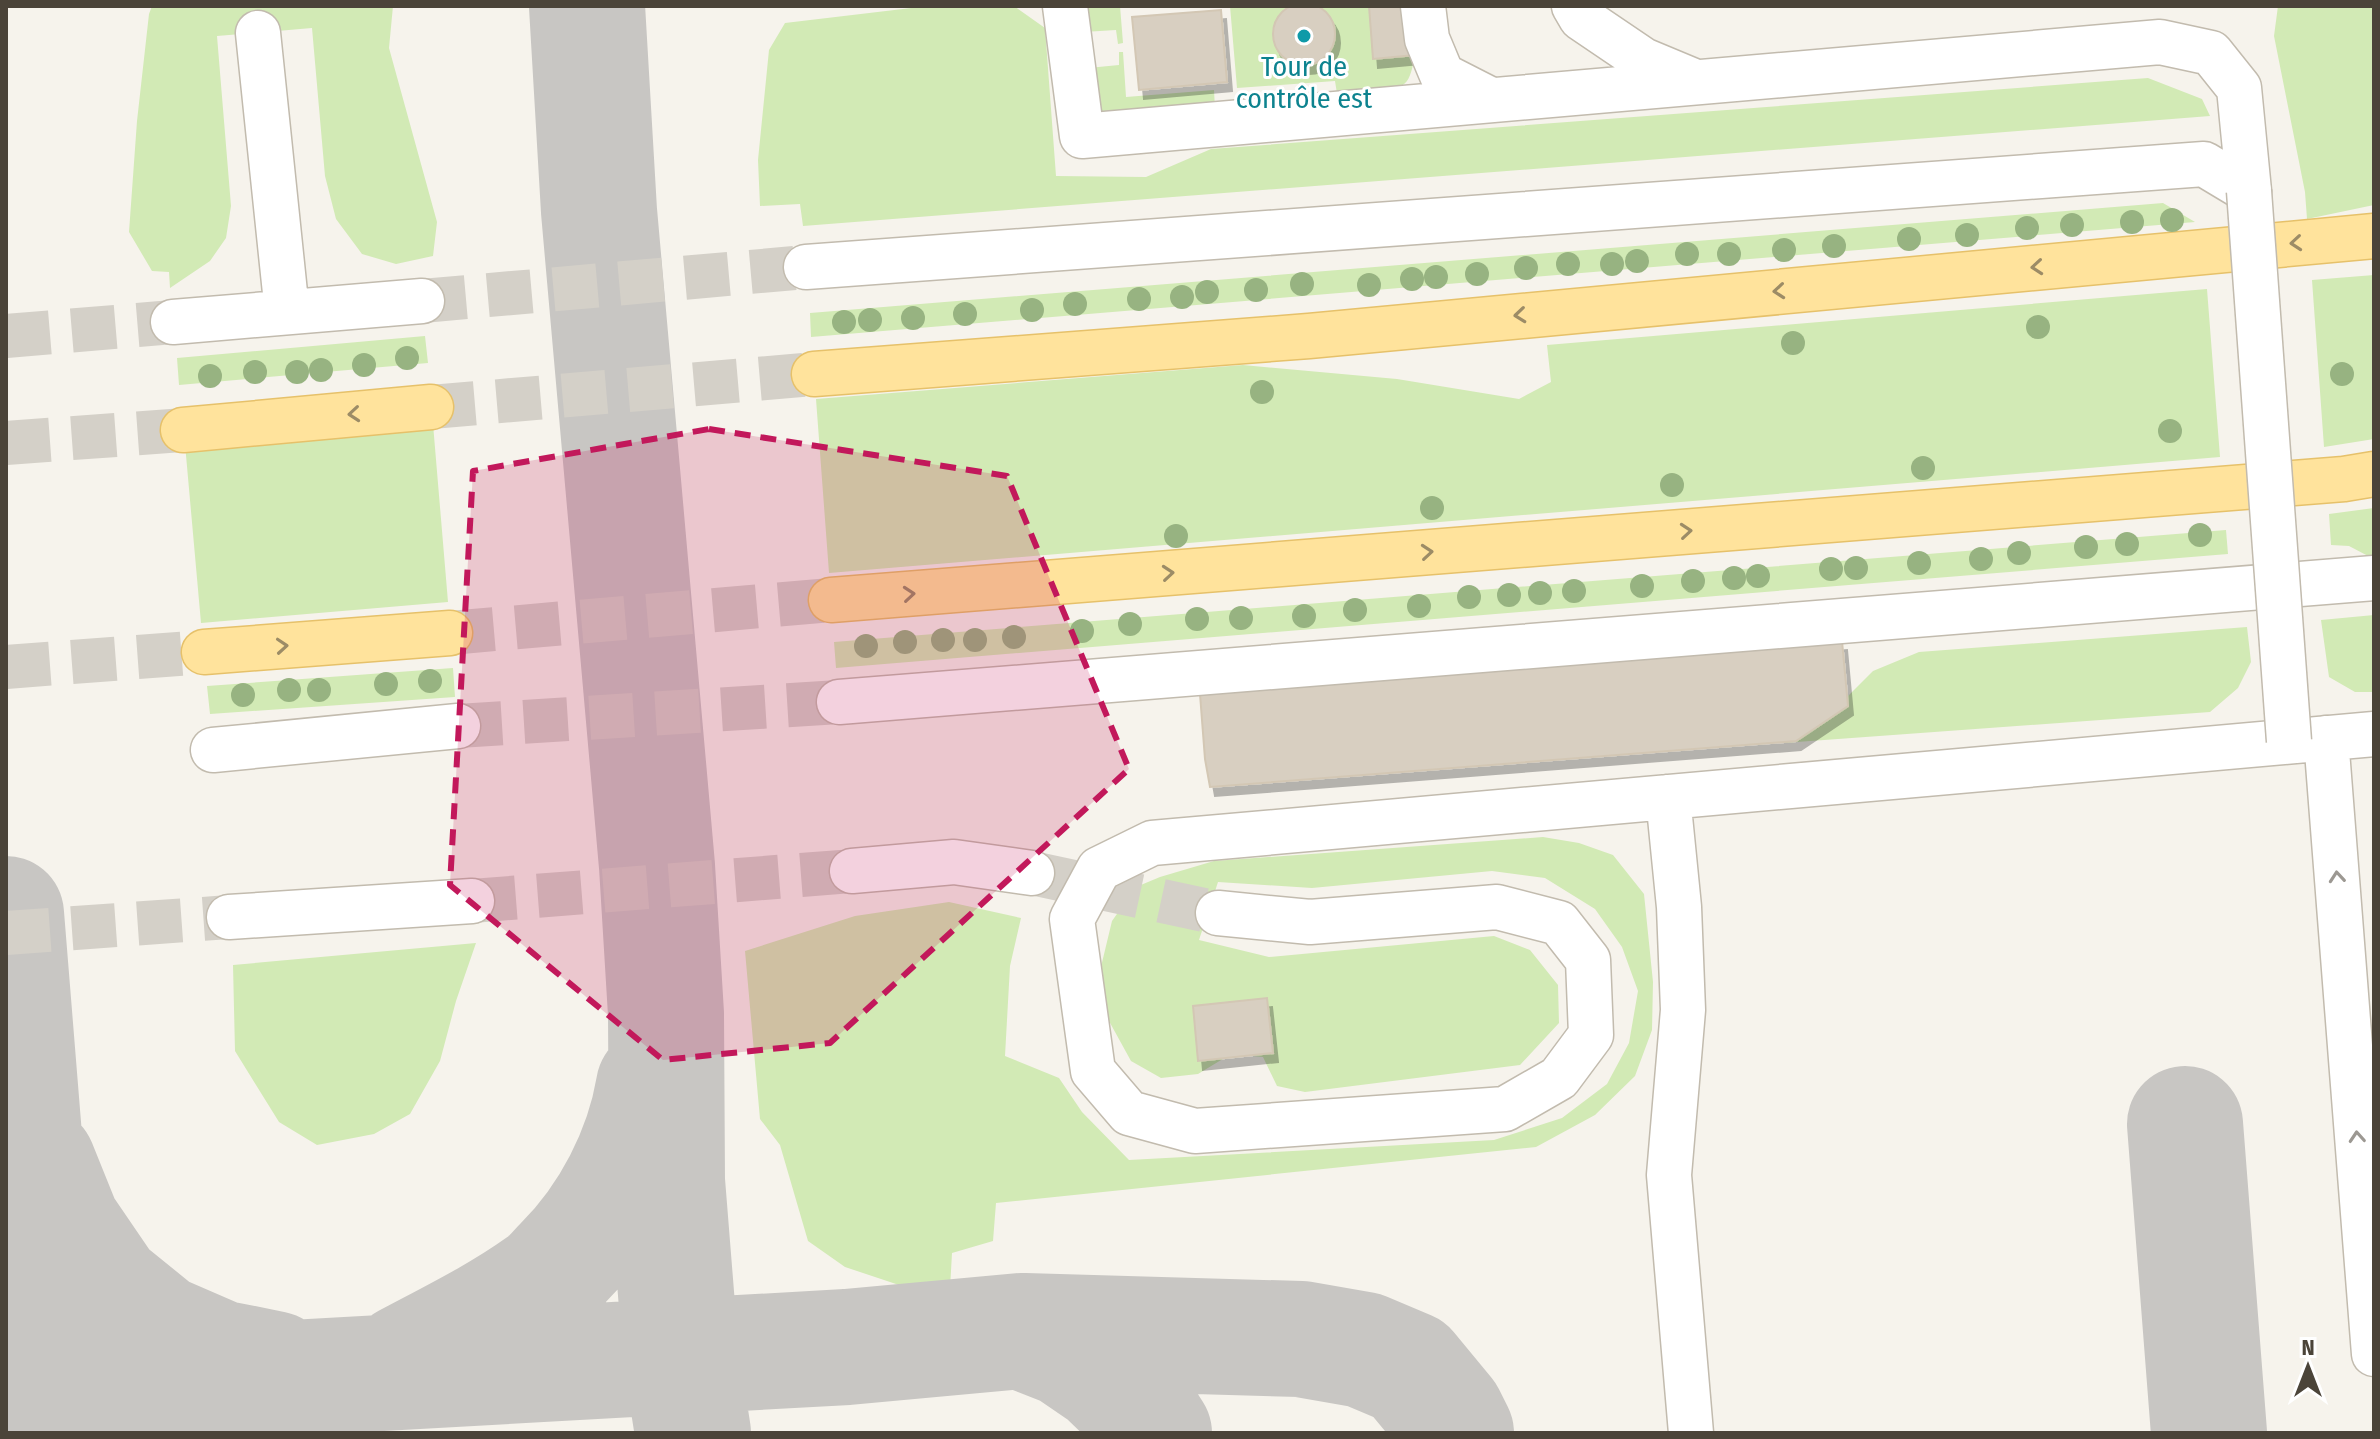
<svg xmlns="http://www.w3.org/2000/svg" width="2380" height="1439" font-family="'Fira Sans Condensed',sans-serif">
<defs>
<filter id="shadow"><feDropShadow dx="5" dy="9" stdDeviation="0" flood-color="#0004"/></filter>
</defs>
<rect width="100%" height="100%" fill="#f6f3ec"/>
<path fill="#d2eab5" d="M152,6h241l-4,42 48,174 -4,34 -37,8 -34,-10 -26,-35 -11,-43 -13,-148 -95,8 14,170 -5,32 -16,23 -40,27 -1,-16 -17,-1 -23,-39 8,-111 12,-107z
M928,6h86l31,22 11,148 90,1 65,-28 937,-71 54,21 8,17 -1407,110 -3,-22 -40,2 -2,-46 11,-110 16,-27z
M1083,6h37l3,37 -5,1 -2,-14 -32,2z
M1230,6h139l4,53 42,-4c-2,8 -3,19 -8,26 -9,13 -52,16 -69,19l-3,-19 -98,7z
M2278,6h96v199l-67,14 -2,-27 -31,-156z
M1119,52h4l3,45 88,-7 1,19 -103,9 -19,-10 -5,-40 31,-3z
M2163,203l32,19 -1384,115 -1,-24z
M2374,275v164l-50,8 -12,-167z
M2207,289l13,168 -1391,116 -13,-174 427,-34 154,14 122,20 32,-17 -4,-37z
M425,336l3,27 -249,22 -2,-27z
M433,424l15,178 -247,21 -16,-179z
M2374,508v48l-4,1 -21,-11 -18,-1 -2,-31z
M2226,530l2,24 -1392,114 -2,-26z
M2374,615v77h-19l-26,-15 -8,-57z
M2247,627l4,35 -13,26 -28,24 -427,31 64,-46 26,-26 46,-19z
M453,668l2,29 -245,17 -3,-28z
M1543,837l36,6 34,12 31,39 9,88 -1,48 -17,46 -40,39 -59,32 -540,56 -3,38 -41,12 -2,36 -33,2 -72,-24 -37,-26 -28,-96 -20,-26 -15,-168 110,-35 94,-14 72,16 -11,48 -5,90 54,22 23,34 47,48 365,-20 68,-22 45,-34 22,-41 9,-52 -16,-44 -27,-38 -50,-31 -53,-7 -180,17 -94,-6 -19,58 70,17 225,-21 36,14 28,35 1,38 -39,42 -215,27 -28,-6 -14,-29 -32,-3 -33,20 -37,4 -30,-17 -22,-40 -10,-46 13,-54 24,-34 24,-10 54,-16z
M476,943l-20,58 -16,60 -30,53 -36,20 -57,11 -38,-23 -44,-71 -2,-86z"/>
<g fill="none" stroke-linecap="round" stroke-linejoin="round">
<path stroke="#c8c6c3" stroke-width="116" d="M587,6l12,205 58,655 9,148 1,167 14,175 12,77
M6,914l42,519
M2185,1124l24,309
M38,1164l25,62 43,63 53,43 60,26 55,11
M1024,1331l277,8 63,11 45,19 38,46 9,18
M406,1362c45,-24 92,-47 134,-77 8,-5 15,-14 22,-21 47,-47 81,-112 92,-178
M6,1394l841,-47 174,-16 46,18 38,26 31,30 18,28"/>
</g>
<path fill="#d8cfc1" stroke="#d3c7b4" stroke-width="2" filter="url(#shadow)" d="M1273 34a31 31 0 1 1 62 0a31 31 0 1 1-62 0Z
M1369,6h42l4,49 -42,4z
M1221,10l6,72 -88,8 -7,-73z
M1842,641l6,65 -52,35 -586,46 -5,-28 -5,-65z
M1267,998l6,55 -75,8 -5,-55z"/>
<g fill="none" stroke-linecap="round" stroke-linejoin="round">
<path stroke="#d4d0c8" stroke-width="44" stroke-dasharray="44 22" stroke-linecap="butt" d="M422,301l384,-34
M6,336l167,-14
M458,726l381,-24
M1032,873l186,40
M472,901l380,-30
M6,933l223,-16"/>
<path stroke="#d4d0c8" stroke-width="44" stroke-dasharray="44 22" stroke-linecap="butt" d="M431,407l383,-33
M6,443l177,-13
M450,633l381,-33
M6,667l198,-15"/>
<g stroke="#c2bbae" stroke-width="47">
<path id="minor" d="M1065,6l17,130 1078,-94 51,11 28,35 10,103
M1423,6l4,33 15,36 49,25
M1574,6l7,12 62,42 48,20
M258,33l29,279
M806,267l1398,-103 45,27
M173,322l249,-21
M839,702l1535,-124
M2326,738l48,616
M213,750l245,-24
M1668,797l11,110 4,103 -14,165 22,258
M852,871l102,-9 78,11
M1218,913l92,9 187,-15 62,16 29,37 3,75 -32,43 -54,31 -310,22 -66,-18 -36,-42 -21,-152 27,-50 53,-26 1222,-109
M229,917l243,-16"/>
</g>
<g stroke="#e6c16a" stroke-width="47">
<path id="major" d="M814,374l495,-38 1065,-100
M183,430l248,-23
M831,600l1513,-121 30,-5
M204,652l246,-19"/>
</g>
<use href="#minor" stroke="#fff" stroke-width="44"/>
<use href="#major" stroke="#ffe39c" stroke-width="44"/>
<g stroke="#c2bbae" stroke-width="47" stroke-linecap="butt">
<path id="minor-bridge" d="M2249,191l40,550"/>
</g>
<use href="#minor-bridge" stroke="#fff" stroke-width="44"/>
</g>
<g fill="#97b381">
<circle cx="2172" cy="220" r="12"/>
<circle cx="2132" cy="222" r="12"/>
<circle cx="2072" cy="225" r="12"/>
<circle cx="2027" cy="228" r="12"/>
<circle cx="1967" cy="235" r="12"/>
<circle cx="1909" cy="239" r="12"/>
<circle cx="1834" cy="246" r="12"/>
<circle cx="1784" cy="250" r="12"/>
<circle cx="1687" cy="254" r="12"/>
<circle cx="1729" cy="254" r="12"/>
<circle cx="1637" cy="261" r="12"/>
<circle cx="1568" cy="264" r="12"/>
<circle cx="1612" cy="264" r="12"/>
<circle cx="1526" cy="268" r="12"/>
<circle cx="1477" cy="274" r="12"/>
<circle cx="1436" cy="277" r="12"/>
<circle cx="1412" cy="279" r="12"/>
<circle cx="1302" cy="284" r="12"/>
<circle cx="1369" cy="285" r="12"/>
<circle cx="1256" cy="290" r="12"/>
<circle cx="1207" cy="292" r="12"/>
<circle cx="1182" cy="297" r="12"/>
<circle cx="1139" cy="299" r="12"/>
<circle cx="1075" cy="304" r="12"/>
<circle cx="1032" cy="310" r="12"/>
<circle cx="965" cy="314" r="12"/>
<circle cx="913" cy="318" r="12"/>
<circle cx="870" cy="320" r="12"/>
<circle cx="844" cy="322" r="12"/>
<circle cx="2038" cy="327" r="12"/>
<circle cx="1793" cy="343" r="12"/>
<circle cx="407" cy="358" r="12"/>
<circle cx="364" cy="365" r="12"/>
<circle cx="321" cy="370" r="12"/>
<circle cx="255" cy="372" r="12"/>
<circle cx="297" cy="372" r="12"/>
<circle cx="2342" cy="374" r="12"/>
<circle cx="210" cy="376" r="12"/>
<circle cx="1262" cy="392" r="12"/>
<circle cx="2170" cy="431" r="12"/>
<circle cx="1923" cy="468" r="12"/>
<circle cx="1672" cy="485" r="12"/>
<circle cx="1432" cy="508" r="12"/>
<circle cx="2200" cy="535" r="12"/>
<circle cx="1176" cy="536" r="12"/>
<circle cx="2127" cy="544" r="12"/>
<circle cx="2086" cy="547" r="12"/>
<circle cx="2019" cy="553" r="12"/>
<circle cx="1981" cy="559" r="12"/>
<circle cx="1919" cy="563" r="12"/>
<circle cx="1856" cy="568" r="12"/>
<circle cx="1831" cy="569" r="12"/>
<circle cx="1758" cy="576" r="12"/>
<circle cx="1734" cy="578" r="12"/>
<circle cx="1693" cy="581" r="12"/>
<circle cx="1642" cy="586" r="12"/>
<circle cx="1574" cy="591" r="12"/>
<circle cx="1540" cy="593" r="12"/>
<circle cx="1509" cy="595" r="12"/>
<circle cx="1469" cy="597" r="12"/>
<circle cx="1419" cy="606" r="12"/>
<circle cx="1355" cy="610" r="12"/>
<circle cx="1304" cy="616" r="12"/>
<circle cx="1241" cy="618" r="12"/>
<circle cx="1197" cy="619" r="12"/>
<circle cx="1130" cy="624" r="12"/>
<circle cx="1082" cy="631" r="12"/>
<circle cx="1014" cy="637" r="12"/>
<circle cx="943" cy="640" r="12"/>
<circle cx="975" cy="640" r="12"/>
<circle cx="905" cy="642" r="12"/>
<circle cx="866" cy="646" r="12"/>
<circle cx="430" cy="681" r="12"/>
<circle cx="386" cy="684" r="12"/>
<circle cx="289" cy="690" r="12"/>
<circle cx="319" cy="690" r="12"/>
<circle cx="243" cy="695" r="12"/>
</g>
<defs><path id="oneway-chevron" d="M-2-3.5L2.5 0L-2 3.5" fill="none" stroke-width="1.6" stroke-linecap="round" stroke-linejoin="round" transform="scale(2)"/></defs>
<g stroke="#9c8c66">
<use href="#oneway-chevron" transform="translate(2296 243) rotate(175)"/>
<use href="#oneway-chevron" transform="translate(2037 267) rotate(175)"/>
<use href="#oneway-chevron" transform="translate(1779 291) rotate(175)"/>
<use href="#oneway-chevron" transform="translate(1520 315) rotate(174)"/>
<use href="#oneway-chevron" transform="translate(354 414) rotate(175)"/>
<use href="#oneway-chevron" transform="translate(1686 531) rotate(-5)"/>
<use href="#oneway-chevron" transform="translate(1427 552) rotate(-5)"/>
<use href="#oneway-chevron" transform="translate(1168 573) rotate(-5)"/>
<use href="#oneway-chevron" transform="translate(909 594) rotate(-5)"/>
<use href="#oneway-chevron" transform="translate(282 646) rotate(-4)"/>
</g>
<g stroke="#9c9892">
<use href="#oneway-chevron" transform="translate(2337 877) rotate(-95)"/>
<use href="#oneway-chevron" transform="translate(2357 1137) rotate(-94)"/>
</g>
<path fill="#c2185b" fill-opacity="0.2" stroke="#c2185b" stroke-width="6" stroke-dasharray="16 10" stroke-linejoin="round" d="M709,429l298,47 122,293 -299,274 -167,17 -213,-175 23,-414z"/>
<circle fill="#0f9aa8" stroke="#fff" stroke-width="3" cx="1304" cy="36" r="8"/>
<g text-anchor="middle" stroke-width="6" stroke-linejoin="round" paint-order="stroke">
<g font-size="28" fill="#0d838f" stroke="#fff">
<text x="1304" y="76">Tour de<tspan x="1304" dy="32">contrôle est</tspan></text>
</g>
</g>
<rect width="2380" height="1439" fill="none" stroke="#4b4439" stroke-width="16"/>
<g transform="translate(2308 1367)" stroke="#ffffff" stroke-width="6" paint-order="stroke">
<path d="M0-6L14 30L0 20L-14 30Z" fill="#4b4439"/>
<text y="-12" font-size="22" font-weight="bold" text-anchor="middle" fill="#4b4439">N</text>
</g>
</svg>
